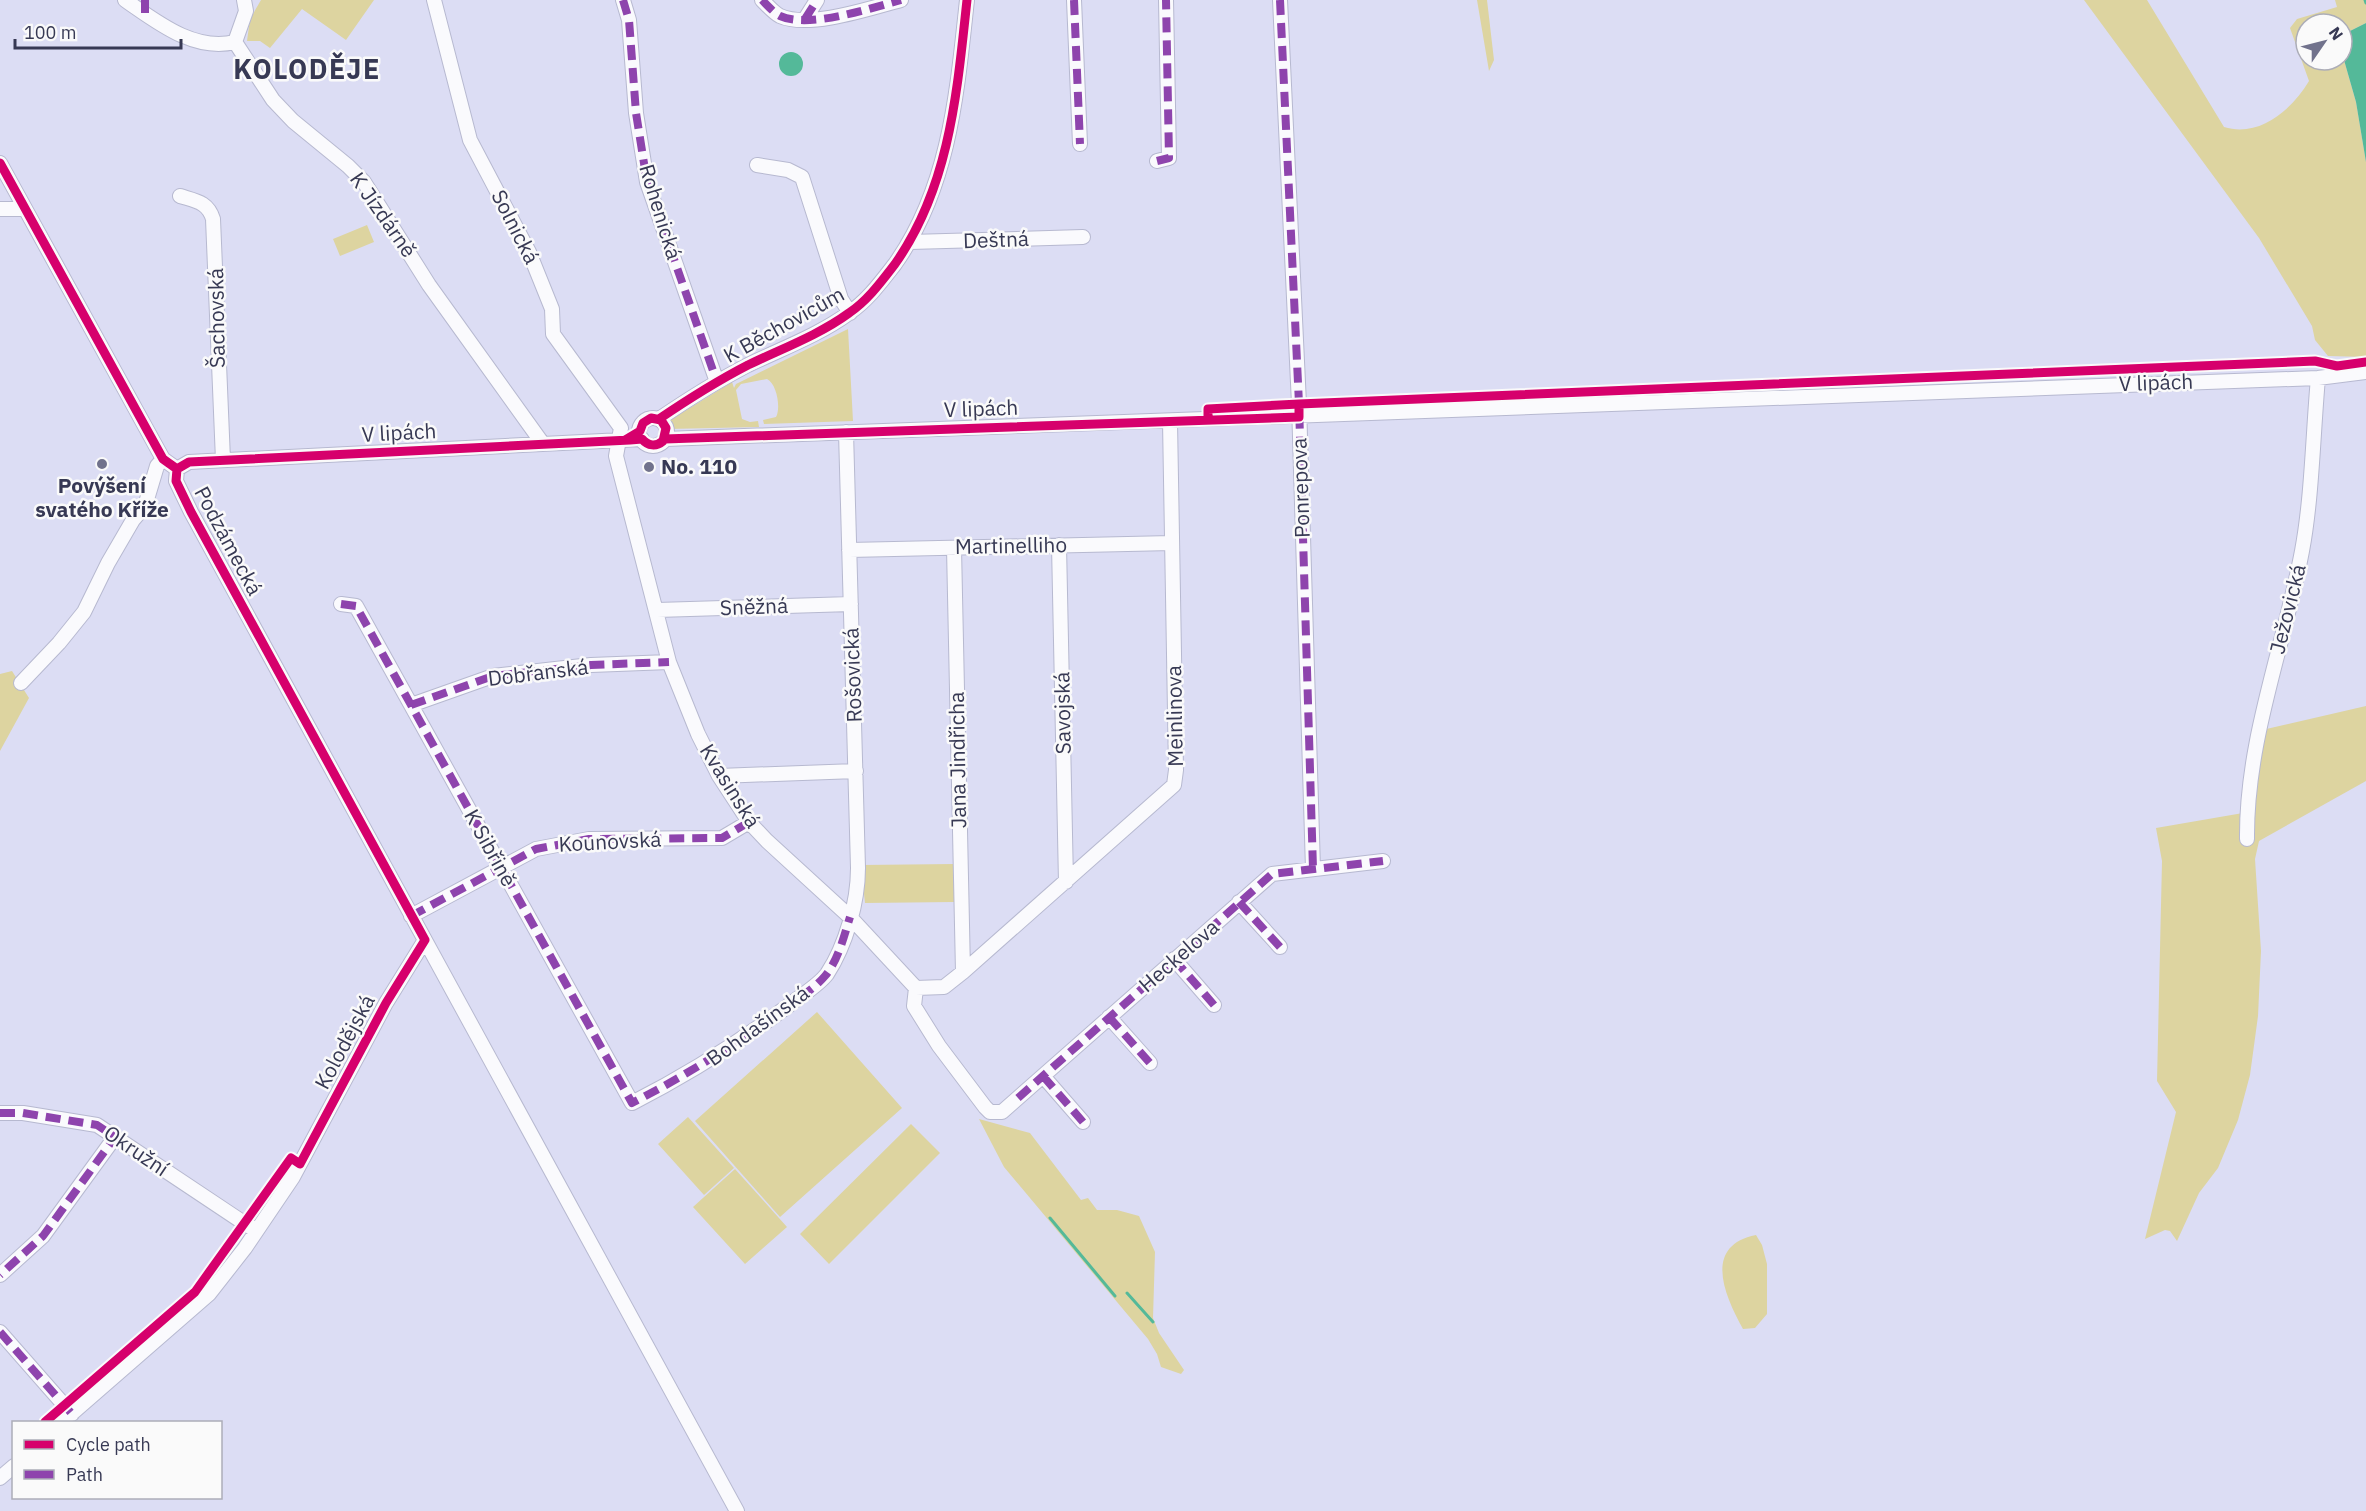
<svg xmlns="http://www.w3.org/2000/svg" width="2366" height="1511" font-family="'IBM Plex Sans',sans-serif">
<rect width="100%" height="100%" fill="#dcddf4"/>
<path fill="#ddd4a0" d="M261,0h113l-28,40 -44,-31 -32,39 -10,-7h-13l3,-22z
M1477,0h10l7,60 -5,11z
M2084,0h63l77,127c35,11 68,-17 85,-46l-19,-53 7,-9 40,-12 -2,-7h31v23l-24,12v-11h-36v36h36v-7l14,49 10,60v195l-38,-1 -13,-16 -3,-14 -53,-88z
M367,225l7,17 -34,14 -7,-17z
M848,329l5,92 -89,3 -1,-4 13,-3c5,-9 1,-33 -9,-38l-26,5 -5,6 6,29 8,3 8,-1 1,6 -91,2 -1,-7 65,-40 2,6 2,-4z
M12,671l17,27 -29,53v-77z
M2366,706v75l-107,60 -4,18 6,92 -3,65 -8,59 -12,45 -20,48 -19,25 -22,48 -7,-10 -5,-1 -20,9 31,-127 -19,-31 5,-220 -6,-33 87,-15 19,-83z
M954,864v38l-89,1 -4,-38z
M817,1012l85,96 -122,109 -85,-96z
M688,1117l46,51 -30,27 -46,-51z
M979,1119l51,14 51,67 7,-2 9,12h20l22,6 16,36 -2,66 6,15 25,37 -3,4 -20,-7 -4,-13 -9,-15 -144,-172z
M911,1124l29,29 -111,111 -29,-30z
M735,1169l52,58 -42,37 -52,-57z
M1756,1235l6,10 5,19v50l-12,14 -12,1c-18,-33 -41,-83 13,-94z"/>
<path fill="#54b999" d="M2366,23v139l-10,-60 -14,-49v-18z
M779 64a12 12 0 1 1 24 0a12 12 0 1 1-24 0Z"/>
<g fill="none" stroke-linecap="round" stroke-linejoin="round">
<path stroke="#54b999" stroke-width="3" d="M2365,0l1,3
M1050,1218l65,78
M1127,1293l26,29"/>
<g stroke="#b7b9d0" stroke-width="16">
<path id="minor" d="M125,0c32,22 69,52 110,42
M434,0l36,140 59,112 23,57 1,25 68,94 -5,28 53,206 29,72 21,42 30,46 18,19 83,76 66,71
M623,0l6,20 7,93 11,69 70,200
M762,0c5,5 12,13 18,16 29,13 91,-8 121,-16
M1074,0l6,144
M1280,0l19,404 14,465
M805,19l12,-19
M235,42l38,58 20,21 55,45 16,16 65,103 114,159
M235,42l11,-31 -2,-11
M1157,161l12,-3 -3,-158
M0,163l163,296 14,10
M757,165l31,5 14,7 39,122 9,14
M180,196c16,5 28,6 33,23l10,241
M0,209h25
M910,242l173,-5
M639 432a14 14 0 1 1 28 0a14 14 0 1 1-28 0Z
M659,419c28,-19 58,-38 89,-54 33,-16 71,-30 101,-52 19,-13 32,-31 46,-49 55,-78 62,-172 72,-264
M665,439l1653,-61 48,-6
M177,469l-1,12 15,31 546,999
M177,469l12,-7 453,-23
M1059,545l7,337
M954,548l9,424
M849,550l323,-7
M341,604l15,2 276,497c55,-28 106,-60 156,-97 12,-10 30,-20 39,-32 19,-29 31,-72 31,-106l-12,-436
M657,610l194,-6
M21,683l38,-40 25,-31 24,-49 25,-43 12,-14 12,-40 6,-7
M411,705l82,-29 98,-11 78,-3
M719,776l137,-5
M2247,839c-1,-99 37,-192 55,-288 10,-53 11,-118 16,-173
M1239,902l41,45
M411,916l125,-67 53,-10 133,-1 27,-16
M1174,959l40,46
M916,988l28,-1 19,-15 211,-187 2,-15 -6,-349
M916,988l-2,18 25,40 46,61 5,5h12l270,-238 111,-13
M1109,1017l41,46
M1043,1076l40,46
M0,1113h23l74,12 159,106
M0,1275l43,-39 72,-99
M0,1332l72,82
M62,1422l147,-128 36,-46 48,-71 93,-174 39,-63
M0,1478l14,-12"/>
</g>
<use href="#minor" stroke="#fafafd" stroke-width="14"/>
<path stroke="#8e44ad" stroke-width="8" stroke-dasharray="15 8" stroke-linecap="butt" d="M623,0l6,20 7,93 11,69 70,200
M762,0c5,5 12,13 18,16 29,13 91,-8 121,-16
M1074,0l6,144
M1280,0l19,404 14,465
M145,13v-13
M805,19l12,-19
M1157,161l12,-3 -3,-158
M341,604l15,2 276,497c53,-27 101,-57 149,-92 15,-11 32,-21 44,-35 13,-15 19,-40 25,-59
M411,705l82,-29 98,-11 78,-3
M1239,902l41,45
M411,916l125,-67 53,-10 133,-1 27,-16
M1174,959l40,46
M1109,1017l41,46
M1043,1076l40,46
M1018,1098l254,-224 111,-13
M0,1113h23l74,12 18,12 -72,99 -43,39
M0,1332l72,82"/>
<g stroke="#fafafa" stroke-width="13">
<path id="cycleway" d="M0,163l163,296 14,10
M659,419c28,-19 58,-38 89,-54 33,-16 71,-30 101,-52 19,-13 32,-31 46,-49 55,-78 62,-172 72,-264
M1208,419v-10l91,-5 1016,-43 22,5 29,-4
M665,439l634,-22v-13
M177,469l12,-7 441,-22 12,-1c6,7 14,8 21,2l3,-13 -5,-8 -10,-2 -8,5 -3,8 -15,9
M45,1422l150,-130 96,-134 9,6 86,-161 39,-63 -234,-428 -15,-31 1,-12"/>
</g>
<use href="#cycleway" stroke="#d6006c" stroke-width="9"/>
</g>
<g fill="#71728c" stroke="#fafafa" stroke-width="2">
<circle cx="102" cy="464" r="6"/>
<circle cx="649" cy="467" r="6"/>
</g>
<g text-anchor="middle" stroke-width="5" stroke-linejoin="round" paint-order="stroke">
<g font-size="21" fill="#373954" stroke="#fafafa">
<text transform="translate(660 212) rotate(73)" y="7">Rohenická</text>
<text transform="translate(383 215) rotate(55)" y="7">K Jízdárně</text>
<text transform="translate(515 227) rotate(63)" y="7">Solnická</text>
<text transform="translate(996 240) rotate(-2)" y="7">Deštná</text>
<text transform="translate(217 318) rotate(-91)" y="7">Šachovská</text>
<text transform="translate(784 325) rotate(-29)" y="7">K Běchovicům</text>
<text transform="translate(2156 383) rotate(-2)" y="7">V lipách</text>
<text transform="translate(981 409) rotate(-2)" y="7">V lipách</text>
<text transform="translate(399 433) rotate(-3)" y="7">V lipách</text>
<text transform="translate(1301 488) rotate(-92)" y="7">Ponrepova</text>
<text transform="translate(228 541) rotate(62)" y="7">Podzámecká</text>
<text transform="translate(1011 546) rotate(-1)" y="7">Martinelliho</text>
<text transform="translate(754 607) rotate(-2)" y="7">Sněžná</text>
<text transform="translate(2288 609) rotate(-76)" y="7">Ježovická</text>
<text transform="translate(538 673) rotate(-7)" y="7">Dobřanská</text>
<text transform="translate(853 675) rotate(-92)" y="7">Rošovická</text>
<text transform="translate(1063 713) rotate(-91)" y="7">Savojská</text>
<text transform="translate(1175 716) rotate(-91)" y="7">Meinlinova</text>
<text transform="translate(958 760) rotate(-91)" y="7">Jana Jindřicha</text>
<text transform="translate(730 786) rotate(58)" y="7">Kvasinská</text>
<text transform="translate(610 842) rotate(-3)" y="7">Kounovská</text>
<text transform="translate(490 848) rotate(61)" y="7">K Sibřině</text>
<text transform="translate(1179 956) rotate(-41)" y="7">Heckelova</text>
<text transform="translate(758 1026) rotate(-36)" y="7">Bohdašínská</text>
<text transform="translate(345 1042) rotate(-62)" y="7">Kolodějská</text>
<text transform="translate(136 1151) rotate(34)" y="7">Okružní</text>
</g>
<g font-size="21" font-weight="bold" fill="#373954" stroke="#fafafa" text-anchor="start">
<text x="661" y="474">No. 110</text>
<text x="102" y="493" text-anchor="middle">Povýšení<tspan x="102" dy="24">svatého Kříže</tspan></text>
</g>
<g font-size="27" font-weight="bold" letter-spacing="1.5" fill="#373954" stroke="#fafafa">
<text x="307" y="79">KOLODĚJE</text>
</g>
</g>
<rect x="12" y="1421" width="210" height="78" fill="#fafafa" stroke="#acadb8" stroke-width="1.5"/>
<rect x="24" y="1440" width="30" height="9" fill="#d6006c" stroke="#acadb8" stroke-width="1.5"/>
<text x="66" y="1451" font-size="18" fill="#373954">Cycle path</text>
<rect x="24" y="1470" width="30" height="9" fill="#8e44ad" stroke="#acadb8" stroke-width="1.5"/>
<text x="66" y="1481" font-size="18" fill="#373954">Path</text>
<g transform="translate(2324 42) rotate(55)"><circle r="28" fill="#fafafa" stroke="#acadb8" stroke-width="1.5"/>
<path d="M0-4.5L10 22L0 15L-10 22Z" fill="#71728c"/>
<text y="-9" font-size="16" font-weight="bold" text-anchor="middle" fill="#373954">N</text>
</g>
<path d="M15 39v9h166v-9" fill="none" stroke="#373954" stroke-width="3"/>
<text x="24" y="39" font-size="18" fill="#373954" stroke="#fafafa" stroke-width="4.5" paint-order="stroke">100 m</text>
</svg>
